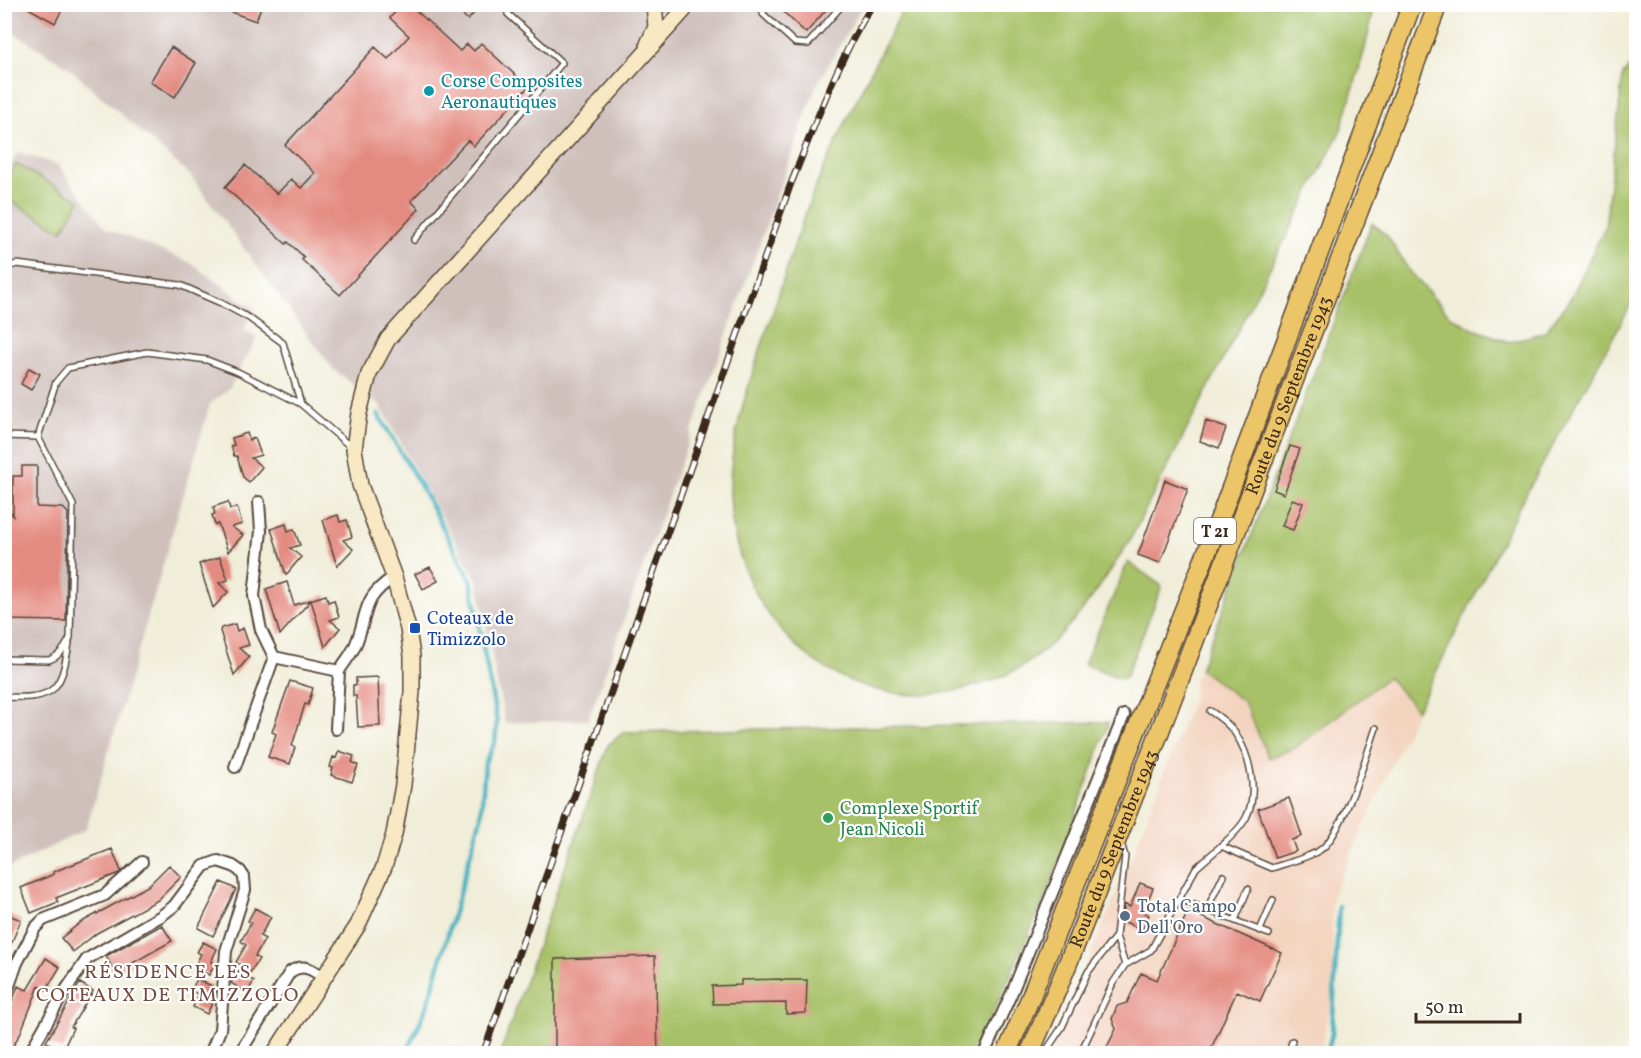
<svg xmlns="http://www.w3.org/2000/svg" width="1641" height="1058" font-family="Vollkorn,serif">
<rect width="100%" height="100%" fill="#fff"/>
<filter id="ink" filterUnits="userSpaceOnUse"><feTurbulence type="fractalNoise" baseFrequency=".0167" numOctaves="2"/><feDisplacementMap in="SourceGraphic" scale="12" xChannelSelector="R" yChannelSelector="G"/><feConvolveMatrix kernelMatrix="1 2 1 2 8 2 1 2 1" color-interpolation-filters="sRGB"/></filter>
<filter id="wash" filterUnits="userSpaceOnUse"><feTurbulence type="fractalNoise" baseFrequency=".008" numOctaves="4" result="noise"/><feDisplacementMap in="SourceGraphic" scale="24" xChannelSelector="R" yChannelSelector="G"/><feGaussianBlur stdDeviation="1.35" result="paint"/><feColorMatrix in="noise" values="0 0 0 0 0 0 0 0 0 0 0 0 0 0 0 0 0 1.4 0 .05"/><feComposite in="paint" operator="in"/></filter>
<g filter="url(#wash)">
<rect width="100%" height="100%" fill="#f0edd8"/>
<path fill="#f3d4bf" d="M1200,669l44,33 25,56 26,-10 94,-71 28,33 -85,186 2,94 -14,63 -268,1 14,-41 72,-172 56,-146v-13z"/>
<path fill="#cfc0bb" d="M4,5h859l-47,82 -228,633 -83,3 -27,-141 -99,-178 -46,-35 -143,-194 -122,-108 -63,-40z
M18,152l40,13 48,63 85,35 63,46 -10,20 13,9 -27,50 -20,16 -124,425 -81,41 -1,-693z"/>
<path fill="#a7c167" stroke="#717642" stroke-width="1.5" d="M905,5h470l-11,47 -23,78 -210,408c-29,47 -60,96 -107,127 -14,9 -30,15 -46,20 -130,43 -246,-61 -248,-192 -1,-57 22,-119 40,-172 15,-46 28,-93 47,-137 26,-61 58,-120 88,-179z
M1636,59v234l-9,19 -107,193 -103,205 -29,-33 -93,71 -26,10 -25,-56 -44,-33 172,-446 16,14 22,35 40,44 24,13 35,13 36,-10 27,-36 33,-69 18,-153z
M16,164l64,36 -18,31 -57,-33v-13z
M1128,562l34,24 -36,90 -4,3 -38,-15z
M1109,722l-61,169 -73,162 -475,1 108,-309 16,-13z"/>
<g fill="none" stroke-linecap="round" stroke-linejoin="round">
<path stroke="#43b0c0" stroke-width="4.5" d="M378,414l44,74 49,93 26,141 -2,20 -10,20 -4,55 -53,187 -22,50
M1327,1054l5,-20 7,-128"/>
</g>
<g id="blocks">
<path fill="#e48b81" d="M21,4h44l-10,19z
M214,4h48l-6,17 -42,-15z
M402,4h7l51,47 7,-7 7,7 7,-8 47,44 -54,59 -6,-6 -57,61 8,8 -79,86 -38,-35 2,-3 -16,-15 -2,2 -61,-57 20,-22 32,29 14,-15 10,9 14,-15 -30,-28 90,-98 13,12 21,-23 -19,-18z
M451,4h31l-14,16z
M775,4h56l-25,29z
M171,47l25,16 -21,34 -25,-15z
M29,368l11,6 -9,16 -10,-6z
M1206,421l20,7 -7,20 -19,-7z
M247,433l2,7 6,-2 6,17 -10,3 11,9 -13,15 -6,-5 -6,-21h-3l-3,-10 3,-1 -2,-7z
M1290,446l10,3 -16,45 -10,-4z
M22,466h15v41l26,1 5,5 -2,108 -62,-1v-120l9,16v-40h9z
M1165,480l23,9 -28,74 -22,-8z
M1292,499l11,4 -10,27 -11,-4z
M228,502l2,7 7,-2 5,17 -10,3 11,8 -15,17 -10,-28 -3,1 -3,-10 3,-1 -2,-7z
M338,515l2,7 7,-2 5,17 -9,3 10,9 -16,17 -14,-46z
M286,524l2,7 6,-2 6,16 -10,3 11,9 -15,18 -15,-46z
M220,557l8,23 -9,3 9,9 -15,16 -14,-44z
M430,567l8,14 -15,8 -8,-15z
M287,582l7,23 32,-10 2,7 6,-2 5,17 -9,3 10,8 -15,19 -14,-47 -31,35 -14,-46z
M235,624l2,7 6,-3 6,17 -10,3 10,9 -15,18 -14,-44 1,-3z
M378,677l2,49 -22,1 -2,-31h-3v-11h3v-7z
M290,681l23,7 -5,17 -3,-1 -13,42 3,1 -5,17 -22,-7 8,-23 -4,-2z
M339,751l15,5 -2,6 6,3 -6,17 -21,-7 2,-7 -3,-1 3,-10 3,1z
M1289,798l13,38 -10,4 4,11 -21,7 -17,-49z
M112,849l9,22 -2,2 -63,25 2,4 -27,11 -10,-25 33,-14 -1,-2z
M169,865l12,12 -23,23 -61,33 -24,19 -12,-14 19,-15 68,-37z
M221,882l15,7 -23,47 -15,-8z
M1140,883l13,5 -10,24 6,3 -7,15 -19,-9 1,-17 6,3z
M255,908l16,9 -11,19 5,3 -10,17 4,3 -12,18 7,4 -7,12 -16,-10 11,-17 -6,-4 10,-17 -5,-4 10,-18 -3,-2z
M1188,911l94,42 -22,48 -23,-10 -28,62h-105l12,-24 -4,-10 5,-13 10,-3 14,-30 16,7z
M4,913l17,7 -16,39h-1z
M162,925l10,16 -57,32 -9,-17z
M203,942l14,7 -6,13 4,2 -6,11 -15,-7 7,-14 -4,-2z
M655,956l3,97h-103v-94z
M46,958l14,9 -14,23 -7,-4 -19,48 -11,19h-5v-30l14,-37 9,4z
M197,979l15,7 -6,12 -15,-7z
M781,979v1h26l-1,33 -20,1v-11l-73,1 -1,-18 29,-1v-5z
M80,983l13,8 -22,36 2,1 -10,22 -17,-8z
M198,996l14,7 -5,11 -14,-7z"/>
</g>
</g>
<g filter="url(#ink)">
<use href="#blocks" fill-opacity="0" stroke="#56473a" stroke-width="1.5"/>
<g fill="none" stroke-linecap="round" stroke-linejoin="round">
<g stroke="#56473a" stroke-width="8">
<path id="lane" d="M763,4v10l32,29 13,1 35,-40
M414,240l148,-177 -54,-49 -1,-10
M4,268l13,-4 163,21 41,18 28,15 34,25 18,61 51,44
M4,386h1
M4,436l34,1 18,-55 12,-14 79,-16 60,8 31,12 63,32
M4,659l45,1c11,-4 16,-12 21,-22l3,-133 -35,-68
M4,697c50,2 57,-4 65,-54
M1210,711c10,6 18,12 25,22 15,22 24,60 11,85 -6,11 -16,20 -25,28
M1179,899l90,35
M1207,909l16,-33
M1235,920l13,-31
M1260,930l13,-30
M1125,965l26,-15 45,-82 25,-22 51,22c14,-5 36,-10 48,-18 22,-14 47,-96 56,-122
M1044,1054l18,-27 26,-55 28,-36 9,-80 -4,-13
M1080,1054l33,-71 12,-18 -9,-29
M1289,1054l3,-13"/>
</g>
<g stroke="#56473a" stroke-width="14">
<path id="street" d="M259,502l2,29 -7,65 7,34 13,27 65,14c5,-8 12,-16 16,-25 14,-32 5,-47 39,-69
M336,729l3,-58
M235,767l39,-110
M4,1000l13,-37 18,-35 8,-8 62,-25 37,-33
M29,1054l34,-60 24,-35 74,-43 13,-10 30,-40 14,-5 15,5 7,5 4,6 1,13 -19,61 -6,79 -10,24
M239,1054l51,-82c13,-9 22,-3 34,6
M984,1054l29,-64 111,-275"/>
</g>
<g stroke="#56473a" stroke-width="18">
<path id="secondary" d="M648,44l8,-17 -2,-23
M274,1054l84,-129 26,-58 10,-33 9,-49 9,-93v-36l-4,-27 -14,-52 -34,-92 -6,-36 5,-36 10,-39 19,-35 296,-329"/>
</g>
<g stroke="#56473a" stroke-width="21">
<g id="primary">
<path d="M1006,1054l24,-55 182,-460 200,-535"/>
<path id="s1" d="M1029,1054c46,-100 82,-204 124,-305l285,-745"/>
</g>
</g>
<use href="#lane" stroke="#fff" stroke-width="5"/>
<use href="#street" stroke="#fff" stroke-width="10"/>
<use href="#secondary" stroke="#f8e8c3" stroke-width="15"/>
<use href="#primary" stroke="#edc569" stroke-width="18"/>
<g stroke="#3b2a1e" stroke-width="7">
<path id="rail" d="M483,1054l307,-868c25,-61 47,-125 83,-182"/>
</g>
<use href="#rail" stroke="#fff" stroke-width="4.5" stroke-dasharray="14" stroke-linecap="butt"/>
</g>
</g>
<circle fill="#0f9aa8" stroke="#fff" stroke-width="2" cx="429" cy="91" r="6"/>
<rect fill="#1a4fb4" stroke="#fff" stroke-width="2" x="409" y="622" width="12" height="12" rx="3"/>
<circle fill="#2e9e5b" stroke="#fff" stroke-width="2" cx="828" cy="818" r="6"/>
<circle fill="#5c6f8a" stroke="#fff" stroke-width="2" cx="1125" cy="916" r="6"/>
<g text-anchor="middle" stroke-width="4.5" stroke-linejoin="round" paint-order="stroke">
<rect fill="#fff" stroke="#766a62" stroke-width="1.5" x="1194" y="518" width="42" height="26" rx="4.5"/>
<g font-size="16" font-weight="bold" fill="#3b2a1e">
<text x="1215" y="537">T 21</text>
</g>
<g font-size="18" fill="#0d838f" stroke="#fff" text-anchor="start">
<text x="441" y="87">Corse Composites<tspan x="441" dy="21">Aeronautiques</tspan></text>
</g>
<g font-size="18" fill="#3b2a1e" stroke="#fff">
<text dy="6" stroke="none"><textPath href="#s1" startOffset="708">Route du 9 Septembre 1943</textPath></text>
<text dy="6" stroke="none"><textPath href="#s1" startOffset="222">Route du 9 Septembre 1943</textPath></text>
</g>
<g font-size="18" fill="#164399" stroke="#fff" text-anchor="start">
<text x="427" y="624">Coteaux de<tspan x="427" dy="21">Timizzolo</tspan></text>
</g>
<g font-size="18" fill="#27864d" stroke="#fff" text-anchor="start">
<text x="840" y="814">Complexe Sportif<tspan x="840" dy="21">Jean Nicoli</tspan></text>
</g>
<g font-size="18" fill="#4e5e75" stroke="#fff" text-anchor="start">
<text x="1137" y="912">Total Campo<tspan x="1137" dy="21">Dell'Oro</tspan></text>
</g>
<g font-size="20" letter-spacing="1.5" fill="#764c41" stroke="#fff">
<text x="168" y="978">RÉSIDENCE LES<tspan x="168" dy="23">COTEAUX DE TIMIZZOLO</tspan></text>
</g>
</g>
<rect width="1641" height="1058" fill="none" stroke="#fff" stroke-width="24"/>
<path d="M1416 1013v9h104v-9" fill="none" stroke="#3b2a1e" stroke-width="3"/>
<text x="1425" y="1013" font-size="18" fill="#3b2a1e" stroke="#ffffff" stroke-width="4.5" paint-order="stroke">50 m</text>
</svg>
